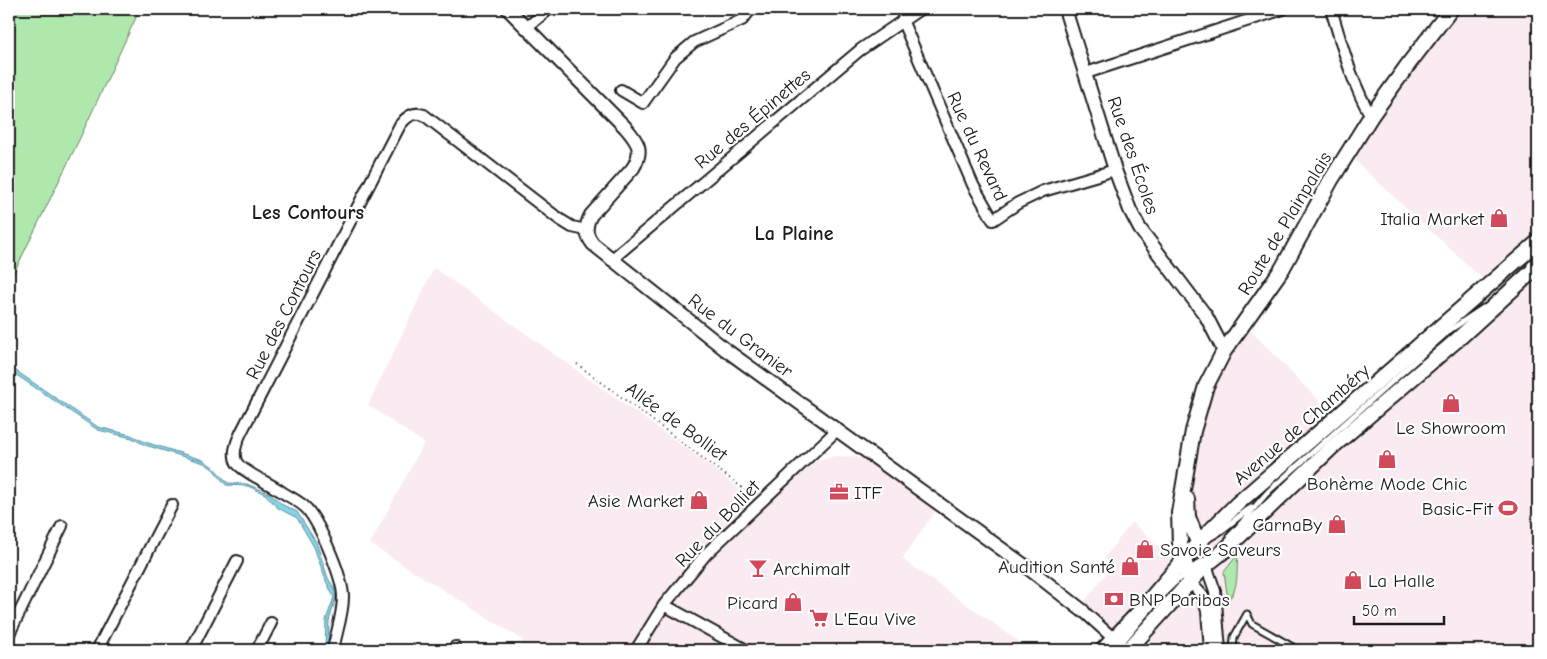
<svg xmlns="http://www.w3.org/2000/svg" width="1547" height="659" font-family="'Comic Neue',sans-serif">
<rect width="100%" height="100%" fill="#fff"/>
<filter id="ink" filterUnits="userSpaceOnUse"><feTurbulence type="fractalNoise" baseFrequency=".02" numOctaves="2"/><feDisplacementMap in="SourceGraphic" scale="10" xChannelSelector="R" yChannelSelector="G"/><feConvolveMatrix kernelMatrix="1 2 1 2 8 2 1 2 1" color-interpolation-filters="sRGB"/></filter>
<g filter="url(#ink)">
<path fill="#faeaf1" d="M1452,9h86v641h-446l19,-19 -30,-25 32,-41 -9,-7 28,-36 36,33 7,-56 38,-116 35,-55 85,87 152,-134 -135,-125z
M434,268l274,196 41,33 43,-17 25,-19 18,-5 22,1 22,9 58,43 -35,50 129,91h-512l4,-10 -153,-96 54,-101 -56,-38z"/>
<path fill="#afe8ac" stroke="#668264" d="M9,9h131l-61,131 -70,143z
M1238,554c-2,16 2,34 -10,46l-4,-28z"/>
<path fill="#87d3e7" stroke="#5c8a96" d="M9,366l89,61 33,8 14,7 58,18 10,7 15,16 19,1 21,9h1l14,12 14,7 19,30 12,36 6,10 2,9 -7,24 -1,29h-3l1,-30 8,-23 -8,-16 -12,-34 -17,-29 -19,-10 -13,-14 -17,-8 -22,-1 -13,-16 -9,-6 -59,-18 -13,-7 -34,-8 -89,-60z"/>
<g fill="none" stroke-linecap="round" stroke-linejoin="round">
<g stroke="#1c1c1c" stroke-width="9">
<path id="service" d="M1530,265l8,-9
M1230,536c15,-15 25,-31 40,-46l180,-160 33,-22
M1209,538c16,-7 27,-21 42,-30
M1115,650c27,-31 52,-66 87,-89
M1233,650l1,-13 13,-23 5,10 46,26"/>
</g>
<g stroke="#1c1c1c" stroke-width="14">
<path id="minor" d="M1331,9c11,36 21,75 40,107
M902,20l71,165 20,35 25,-17 25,-12 72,-21
M526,28l23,-19
M1086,73l197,-64
M621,90l22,13 32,-45 19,-16 48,-22 9,-11
M611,260l249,-210 60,-41
M1206,565l9,26 5,59
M1190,582l12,13 5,16 3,39
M664,605l82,45
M1083,611l31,28
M9,634l53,-108
M97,650l75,-145
M191,650l46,-89
M257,650l14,-27
M333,650c3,-17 10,-35 10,-53 0,-19 -23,-73 -36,-88 -7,-8 -20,-13 -28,-19 -9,-6 -37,-19 -42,-27 -7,-12 4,-30 9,-40l154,-298c6,-8 14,-14 24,-10l135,104 13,8 14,3
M453,650l2,-3
M636,650l28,-45 42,-51 130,-123"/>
</g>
<g stroke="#1c1c1c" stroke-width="16">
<path id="tertiary" d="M508,9l117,118c13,15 19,23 8,41l-42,47c-6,11 -6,19 2,29l133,106 302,218 55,43
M1065,9l50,161 15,40 10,19 66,87 18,35"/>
</g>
<g stroke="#1c1c1c" stroke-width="18">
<path id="secondary" d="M1187,499l1,18 13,33
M1190,582l-10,-38 -1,-31 14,-82 13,-45 18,-35 58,-82 49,-89 40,-64 39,-54 41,-53
M1103,650l38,-40 58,-68 38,-38 301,-262
M1128,650l62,-68 16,-17 19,-15 106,-102 127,-109 80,-73"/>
</g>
<path stroke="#1c1c1c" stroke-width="2" stroke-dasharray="1 4" stroke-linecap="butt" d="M577,364l175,131"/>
<use href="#service" stroke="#fff" stroke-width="5"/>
<use href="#minor" stroke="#fff" stroke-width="10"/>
<use href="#tertiary" stroke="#fff" stroke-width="12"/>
<use href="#secondary" stroke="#fff" stroke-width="14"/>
</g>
</g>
<defs>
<g id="shop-bare" transform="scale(1.5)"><path d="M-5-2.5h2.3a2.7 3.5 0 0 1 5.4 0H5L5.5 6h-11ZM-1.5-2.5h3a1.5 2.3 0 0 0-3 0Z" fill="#d1495b" stroke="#fff" stroke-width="2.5" paint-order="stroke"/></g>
<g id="office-bare" transform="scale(1.5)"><path d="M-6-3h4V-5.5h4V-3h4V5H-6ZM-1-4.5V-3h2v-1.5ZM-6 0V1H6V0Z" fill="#d1495b" stroke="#fff" stroke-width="2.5" paint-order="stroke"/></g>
<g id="stadium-bare" transform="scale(1.5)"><path d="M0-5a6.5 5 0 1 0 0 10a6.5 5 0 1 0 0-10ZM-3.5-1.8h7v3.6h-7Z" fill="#d1495b" stroke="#fff" stroke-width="2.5" paint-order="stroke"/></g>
<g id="bar-bare" transform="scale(1.5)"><path d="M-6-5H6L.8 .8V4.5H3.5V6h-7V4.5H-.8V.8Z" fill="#d1495b" stroke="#fff" stroke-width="2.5" paint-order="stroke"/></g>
<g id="bank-bare" transform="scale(1.5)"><path d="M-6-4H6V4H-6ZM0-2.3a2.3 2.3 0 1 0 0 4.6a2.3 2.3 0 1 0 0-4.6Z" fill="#d1495b" stroke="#fff" stroke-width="2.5" paint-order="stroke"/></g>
<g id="supermarket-bare" transform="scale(1.5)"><path d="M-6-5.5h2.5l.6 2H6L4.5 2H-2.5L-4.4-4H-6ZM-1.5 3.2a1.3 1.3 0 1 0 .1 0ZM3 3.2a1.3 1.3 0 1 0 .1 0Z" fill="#d1495b" stroke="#fff" stroke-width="2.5" paint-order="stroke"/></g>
</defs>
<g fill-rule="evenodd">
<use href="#shop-bare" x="1499" y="218"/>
<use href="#shop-bare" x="1451" y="403"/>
<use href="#shop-bare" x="1387" y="459"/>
<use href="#office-bare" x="839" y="492"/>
<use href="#shop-bare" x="699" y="500"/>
<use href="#stadium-bare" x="1508" y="508"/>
<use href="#shop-bare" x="1337" y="524"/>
<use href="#shop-bare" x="1145" y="549"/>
<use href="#shop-bare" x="1130" y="566"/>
<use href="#bar-bare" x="758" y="568"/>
<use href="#shop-bare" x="1353" y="580"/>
<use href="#bank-bare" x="1114" y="599"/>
<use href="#shop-bare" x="793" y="602"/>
<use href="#supermarket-bare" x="819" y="618"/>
</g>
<g text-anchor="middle" stroke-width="4.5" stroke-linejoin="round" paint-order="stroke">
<g font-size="19" fill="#1c1c1c" stroke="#fff">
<text transform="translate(752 118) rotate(-40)" y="7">Rue des Épinettes</text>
<text transform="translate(978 146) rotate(65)" y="7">Rue du Revard</text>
<text transform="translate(1134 155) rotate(71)" y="7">Rue des Écoles</text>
<text transform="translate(1284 223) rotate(-59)" y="7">Route de Plainpalais</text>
<text transform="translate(283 314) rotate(-63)" y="7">Rue des Contours</text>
<text transform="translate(741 335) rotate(37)" y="7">Rue du Granier</text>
<text transform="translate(677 421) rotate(36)" y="7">Allée de Bolliet</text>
<text transform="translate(1301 424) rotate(-41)" y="7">Avenue de Chambéry</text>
<text transform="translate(717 523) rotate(-46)" y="7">Rue du Bolliet</text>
</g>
<g font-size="19" fill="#1c1c1c" stroke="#fff" text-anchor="end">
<text x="1484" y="225">Italia Market</text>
<text x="1451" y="434" text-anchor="middle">Le Showroom</text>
<text x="1387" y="490" text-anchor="middle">Bohème Mode Chic</text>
<text x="854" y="499" text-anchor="start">ITF</text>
<text x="684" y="507">Asie Market</text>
<text x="1493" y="515">Basic-Fit</text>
<text x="1322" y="531">CarnaBy</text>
<text x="1160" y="556" text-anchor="start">Savoie Saveurs</text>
<text x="1115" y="573">Audition Santé</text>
<text x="773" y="575" text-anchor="start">Archimalt</text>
<text x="1368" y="587" text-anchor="start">La Halle</text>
<text x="1129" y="606" text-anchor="start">BNP Paribas</text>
<text x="778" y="609">Picard</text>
<text x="834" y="625" text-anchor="start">L'Eau Vive</text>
</g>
<g font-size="20" font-weight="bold" fill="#1c1c1c" stroke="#fff">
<text x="308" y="219">Les Contours</text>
<text x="794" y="240">La Plaine</text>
</g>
</g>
<rect width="1547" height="659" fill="none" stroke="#fff" stroke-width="30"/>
<rect x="15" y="15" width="1517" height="629" fill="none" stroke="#1c1c1c" stroke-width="2" filter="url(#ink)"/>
<path d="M1354 616v8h90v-8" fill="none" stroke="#1c1c1c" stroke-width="2.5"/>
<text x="1362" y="616" font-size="15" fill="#1c1c1c" stroke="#ffffff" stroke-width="4" paint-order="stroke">50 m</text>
</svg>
